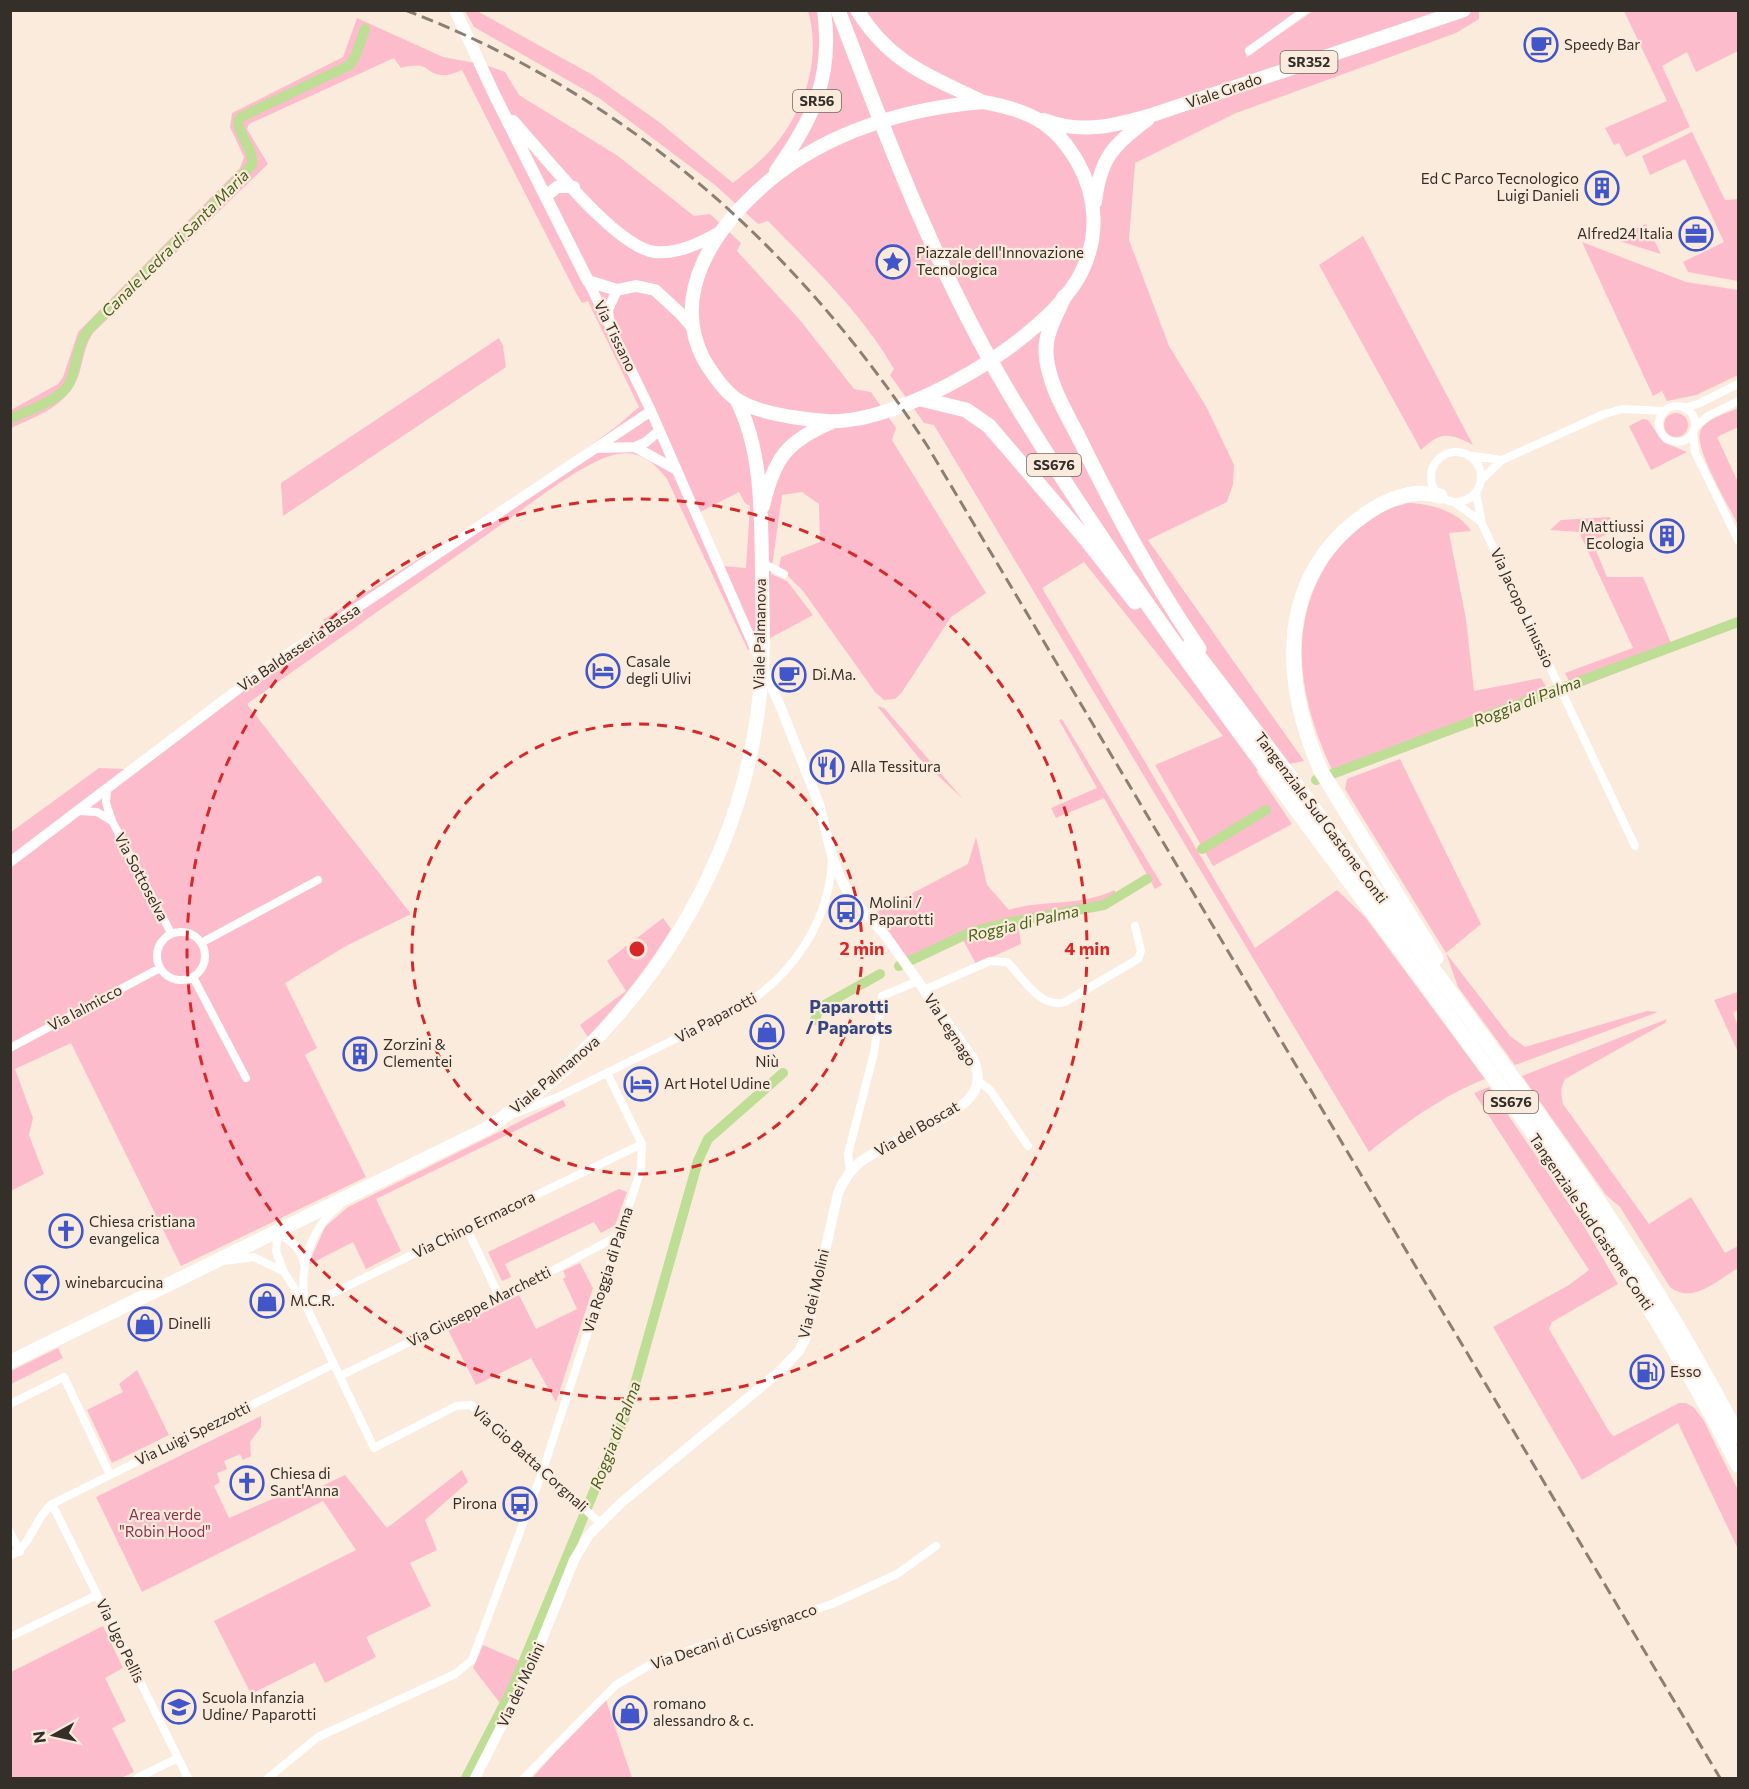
<svg xmlns="http://www.w3.org/2000/svg" width="1749" height="1789" font-family="Commissioner,sans-serif">
<rect width="100%" height="100%" fill="#fbebdc"/>
<path fill="#fdbccb" fill-rule="evenodd" d="M465,11h12l114,63 68,48 74,61c11,-9 22,-17 32,-27 37,-37 58,-95 43,-145h490l-53,37 2,9 66,-46h166v8l-23,14 -220,80 -101,50 -6,77 40,106 38,62 27,57 -1,19 -6,18 -79,38 156,221 -48,10 36,53 -79,42 -58,-101 68,-29 -139,-174 -42,26 213,360 82,-58 28,27 120,162c-43,17 -80,44 -116,73l-435,-727 -10,-2 -34,-48 4,-6c-32,-56 -81,-102 -126,-148l-10,3 -43,-39 -116,-87 -125,-71z
M1624,11h114v40l-42,21 -9,-20 -25,14 28,61 -64,30 -7,-14 -5,2 -9,-17 62,-27z
M357,18l86,39 42,8 20,7 14,23 99,61 76,60 16,-2 31,29 -4,8 63,69 54,69 17,3 25,36 -4,12 94,153 -35,24 -49,75 -7,7 -11,1 -9,-8 -72,-101 -24,-24 2,-10 39,-15 -1,-38 -17,-12 -20,3 -11,79 16,7 26,34 -65,35 -81,-171c-12,-16 -28,-29 -49,-25 -31,5 -86,49 -113,68 -86,60 -172,121 -258,182l164,210 -65,32 -61,37 32,65 -12,7 61,122 -185,89 -110,-223 -56,26 18,49 -4,17 15,39 -33,17v-359l88,-64 26,1 199,-146 -1,-3 226,-144 68,-50 22,-19 -51,-106 -6,2 -6,-10 -114,-223c-6,2 -13,6 -19,5 -20,-1 -12,-15 -42,-7l-7,-10 -145,66 -2,5 21,35 -175,169c-8,12 -10,27 -14,41 -11,32 -40,41 -68,54v-18l47,-26 5,-7 15,-45 162,-164 4,-11 -14,-30 2,-14 111,-56zM739,492l6,11 5,3 -4,62 -24,-2 -22,-54z
M1692,132l33,68 13,-1v82l-50,-9 -5,-10 41,-20 -39,-83 -35,16 -8,-19z
M1646,224l15,30 -48,-15z
M1363,236l110,209c-23,-12 -32,-14 -52,5l-102,-185z
M1582,242l104,40 52,8v85l-42,20 -29,6 -5,-10 -9,5z
M499,338l4,8 3,21 -223,149 -2,-33z
M1738,408v19l-21,10 21,45v43c-8,-17 -44,-77 -38,-93 4,-13 28,-19 38,-24z
M1664 425a12 12 0 1 1 24 0a12 12 0 1 1-24 0Z
M1643,419l5,1 15,22 24,10 -36,18 -22,-44z
M1408,503c21,0 52,9 63,28l-22,2 17,86 8,72 67,-13 11,19 -217,79c-33,-68 -51,-144 -8,-212 10,-18 36,-45 55,-53 8,-4 18,-5 26,-8z
M1610,517l6,13 -24,11 15,36h36l31,73 -101,40 -8,-17 68,-25 -54,-116 -29,-2 11,-10z
M877,706l7,2 79,91 -44,-41z
M1062,719l100,166 -7,4 -51,-91 -48,20 -5,-10 46,-20 -38,-68z
M1400,759l81,165 -35,29 64,83 15,11 122,-36 11,1 -143,53 -57,-78 -12,-34 -101,-164 2,-10z
M976,837l11,48 22,25c35,-11 72,-3 105,-20l3,4 -14,9 -114,21 -82,36 -38,-44 99,-52z
M663,918l8,11c-24,40 -52,74 -83,108l-8,-12 46,-34 -19,-30z
M1018,924l3,20 -45,20 -14,-26z
M1738,992v18l-5,3 5,13v26l-24,-52z
M1667,1019l-2,4 -100,56c-5,9 -4,15 -2,25l86,120 42,-27 34,56 13,-7v22c-20,12 -46,37 -68,19l-50,-80 -14,-12 -84,-119z
M1489,1087l95,139 34,58 -66,38 -3,7 61,104 4,3 65,-33h7l7,4 10,12 35,71v59l-60,-126 -96,57 -89,-153 76,-42 20,-15 -115,-177z
M563,1100l3,6 -190,93 25,52 -35,18 -13,-27 -45,23 17,-38 23,-20z
M619,1189l8,3 -12,33 -14,8 -7,-11 -89,42 6,13 -9,4 -14,-29z
M580,1263l13,25 -37,114 -25,-44 -55,27 -28,-55 71,-35 17,34 41,-20 -14,-30 3,-2 -3,-6z
M58,1348l5,10 -52,26v-13z
M137,1370l32,65 -57,28 -25,-53 36,-18 -4,-8z
M261,1416v11l-11,15 1,14 -8,4 -3,-6 -16,7 3,8 -10,4 3,9 -6,4 15,32 62,-27 9,-1 3,5 42,-20 42,53 75,-58 6,12 -43,38 12,30 -27,13 21,43 -65,31 10,20 -51,26 -10,-21 -64,32 -37,-73 142,-71 -33,-49 -181,91 -46,-95z
M103,1626l20,42 -18,10 21,43 -14,7 22,44 -13,6h-110v-106z
M483,1645l37,16 -20,42 -27,-35z
M605,1697l27,81h-100l2,-2z"/>
<g fill="none" stroke-linecap="round" stroke-linejoin="round">
<path stroke="#bedd95" stroke-width="10" d="M10,419c18,-9 51,-18 60,-37 8,-19 6,-37 19,-53l163,-164c2,-17 -13,-27 -14,-44l3,-4 109,-52 6,-10 9,-26
M1316,780l422,-158
M1202,849l64,-39
M899,966l72,-34 35,-9 98,-18 43,-26
M815,1020l4,-12 61,-34
M466,1778l47,-91 115,-278 70,-248 10,-22 75,-66"/>
<path stroke="#fff" stroke-width="8" d="M1249,51l56,-41
M1659 424a18 18 0 1 1 36 0a18 18 0 1 1-36 0Z
M1684,408l14,-4 40,-20
M1695,427l13,-11 30,-15
M1693,432l2,20 43,88
M1431 477a25 25 0 1 1 50 0a25 25 0 1 1-50 0Z
M1473,456l29,4
M1482,479l20,-19 102,-46 19,-5 41,2
M1476,493l6,31 153,322
M1454,502l26,19
M761,562l23,12
M78,811l19,1 15,9 -6,-18 1,-15
M112,821l59,112
M157 956a24 24 0 1 1 48 0a24 24 0 1 1-48 0Z
M201,943l117,-63
M193,977l53,101
M924,990l66,-29 17,1c17,16 32,47 58,40l73,-43 3,-8 -6,-25
M10,1048l150,-80
M978,1081l12,9 38,56
M510,1115l48,-18 188,-93c49,-32 84,-85 86,-145
M850,1172l-2,-18 26,-101 8,-57 36,-15
M467,1229l33,69
M224,1261l30,-4 30,15 22,34 68,142 82,-42 15,-1 128,117
M284,1272l-8,-21 2,-18c13,8 22,14 26,30
M305,1302c-6,-35 5,-73 34,-96
M306,1306l336,-162
M340,1376l160,-78 118,-62
M10,1404l54,-27 46,98
M52,1504l136,274
M10,1532l10,20
M10,1556c22,-10 24,-38 42,-52l282,-140
M10,1637l87,-42
M137,1778l41,-20
M268,1778l50,-41 137,-63 17,-14 71,-190 98,-301 1,-25 -35,-71
M524,1778l92,-93 40,-24 176,-57 65,-30 39,-28"/>
<path stroke="#fff" stroke-width="10" d="M609,321l-1,-11 9,-20
M635,447l11,-5 13,-11
M598,448l37,-1 40,22
M10,862l248,-188 393,-263
M475,1778l54,-106 45,-112 15,-25 32,-32 158,-131 20,-21 7,-14 32,-144c5,-11 11,-22 21,-30 27,-22 98,-43 115,-71 6,-11 4,-24 -2,-35l-87,-122 -36,-40 -8,-16 -9,-23 -13,-52 -38,-96 -130,-297 -63,-130"/>
<path stroke="#fff" stroke-width="12" d="M455,10l39,84 94,187 29,9 19,-4 19,4 26,24 12,14
M513,121c29,32 103,127 142,131 24,2 45,-9 65,-20
M546,196l11,-9h17"/>
<path stroke="#fff" stroke-width="14" d="M857,10c34,54 71,65 124,91
M983,102c45,8 72,20 95,61 19,34 21,73 4,108 -32,67 -180,154 -254,150 -26,-2 -70,-7 -92,-22 -13,-9 -24,-26 -32,-39 -36,-69 14,-136 66,-180 59,-49 138,-72 213,-78z
M1044,120c39,15 73,5 111,-6l309,-104
M776,171c38,-53 57,-94 48,-161
M1095,202c5,-44 19,-58 53,-83
M763,506c11,-48 24,-65 69,-84
M10,1362l476,-233c158,-103 265,-271 276,-461 2,-32 0,-64 0,-95 -1,-57 1,-123 -26,-174"/>
<path stroke="#fff" stroke-width="15" d="M838,10c52,137 104,275 182,401 120,195 262,378 398,563 116,157 231,317 320,491
M1064,297c-8,18 -19,36 -18,56 2,32 21,61 35,89 35,72 73,141 118,207
M921,399l45,11 23,16 96,112 50,64
M1190,645c77,99 151,201 227,302 115,155 233,317 321,489
M1436,958l-115,-187c-40,-92 -45,-195 46,-258 21,-14 48,-25 73,-17"/>
<path stroke="#897f75" stroke-width="3" stroke-dasharray="12 6" stroke-linecap="butt" d="M405,10c223,85 395,239 523,437l792,1331"/>
</g>
<g fill="none" stroke="#d62828" stroke-width="3" stroke-dasharray="10 8">
<circle cx="637" cy="949" r="225"/>
<circle cx="637" cy="949" r="450"/>
</g>
<defs>
<g id="cafe-ring" transform="scale(1.725)"><circle r="9.5" fill="#fbebdc" stroke="#4056c9" stroke-width="1.5"/><path d="M-5.5-4.5H6V0H3Q3 3.5 0 3.5H-2.5Q-5.5 3.5-5.5 0ZM3-3.2v2h1.7v-2ZM-6 4.5H4V6H-6Z" fill="#4056c9"/></g>
<g id="building-ring" transform="scale(1.725)"><circle r="9.5" fill="#fbebdc" stroke="#4056c9" stroke-width="1.5"/><path d="M-4-6H4V6H1V3H-1V6H-4ZM-2.5-4.3h1.7v1.8h-1.7ZM.8-4.3h1.7v1.8H.8ZM-2.5-1h1.7V.8h-1.7ZM.8-1h1.7V.8H.8Z" fill="#4056c9"/></g>
<g id="office-ring" transform="scale(1.725)"><circle r="9.5" fill="#fbebdc" stroke="#4056c9" stroke-width="1.5"/><path d="M-6-3h4V-5.5h4V-3h4V5H-6ZM-1-4.5V-3h2v-1.5ZM-6 0V1H6V0Z" fill="#4056c9"/></g>
<g id="sight-ring" transform="scale(1.725)"><circle r="9.5" fill="#fbebdc" stroke="#4056c9" stroke-width="1.5"/><path d="M0-6L1.8-2.2L6-1.7L2.9 1.2L3.7 5.4L0 3.3L-3.7 5.4L-2.9 1.2L-6-1.7L-1.8-2.2Z" fill="#4056c9"/></g>
<g id="hotel-ring" transform="scale(1.725)"><circle r="9.5" fill="#fbebdc" stroke="#4056c9" stroke-width="1.5"/><path d="M-6-4.5h1.5V1H6V5H4.5V3h-9V5H-6ZM-4 0a1.8 1.8 0 1 1 3.6 0ZM.5 0V-2.5h3Q6-2.5 6 0Z" fill="#4056c9"/></g>
<g id="restaurant-ring" transform="scale(1.725)"><circle r="9.5" fill="#fbebdc" stroke="#4056c9" stroke-width="1.5"/><path d="M-5-6h1v4h1v-4h1v4h1v-4h1v5L-1.5 .5V6h-2V.5L-5-1ZM5-6V6H3V1.5H1.5Q1.5-4 5-6Z" fill="#4056c9"/></g>
<g id="bus-ring" transform="scale(1.725)"><circle r="9.5" fill="#fbebdc" stroke="#4056c9" stroke-width="1.5"/><path d="M-5-6H5V4H4V6H2V4H-2V6H-4V4H-5ZM-3.5-4V0h7V-4ZM-3.5 1.2v1.5H-2V1.2ZM2 1.2v1.5H3.5V1.2Z" fill="#4056c9"/></g>
<g id="shop-ring" transform="scale(1.725)"><circle r="9.5" fill="#fbebdc" stroke="#4056c9" stroke-width="1.5"/><path d="M-5-2.5h2.3a2.7 3.5 0 0 1 5.4 0H5L5.5 6h-11ZM-1.5-2.5h3a1.5 2.3 0 0 0-3 0Z" fill="#4056c9"/></g>
<g id="church-ring" transform="scale(1.725)"><circle r="9.5" fill="#fbebdc" stroke="#4056c9" stroke-width="1.5"/><path d="M-1.2-6h2.4v3.5h3.3v2.4h-3.3V6h-2.4V-.1h-3.3v-2.4h3.3Z" fill="#4056c9"/></g>
<g id="bar-ring" transform="scale(1.725)"><circle r="9.5" fill="#fbebdc" stroke="#4056c9" stroke-width="1.5"/><path d="M-6-5H6L.8 .8V4.5H3.5V6h-7V4.5H-.8V.8Z" fill="#4056c9"/></g>
<g id="fuel-ring" transform="scale(1.725)"><circle r="9.5" fill="#fbebdc" stroke="#4056c9" stroke-width="1.5"/><path d="M-5.5-6h7V0h2V4h1.3V-2.5L3-4.5l.8-.8L6-3V5H2.5V1h-1V6h-7ZM-4.2-4.7v3.2H.2V-4.7Z" fill="#4056c9"/></g>
<g id="school-ring" transform="scale(1.725)"><circle r="9.5" fill="#fbebdc" stroke="#4056c9" stroke-width="1.5"/><path d="M0-5L7-2L0 1L-7-2ZM-4 1L0 2.5L4 1V4Q0 6-4 4Z" fill="#4056c9"/></g>
</defs>
<g fill-rule="evenodd">
<use href="#cafe-ring" x="1541" y="45"/>
<use href="#building-ring" x="1602" y="188"/>
<use href="#office-ring" x="1696" y="234"/>
<use href="#sight-ring" x="893" y="262"/>
<use href="#building-ring" x="1667" y="536"/>
<use href="#hotel-ring" x="603" y="671"/>
<use href="#cafe-ring" x="789" y="675"/>
<use href="#restaurant-ring" x="827" y="767"/>
<use href="#bus-ring" x="846" y="912"/>
<use href="#shop-ring" x="767" y="1032"/>
<use href="#building-ring" x="360" y="1054"/>
<use href="#hotel-ring" x="641" y="1084"/>
<use href="#church-ring" x="66" y="1231"/>
<use href="#bar-ring" x="42" y="1283"/>
<use href="#shop-ring" x="267" y="1301"/>
<use href="#shop-ring" x="145" y="1324"/>
<use href="#fuel-ring" x="1647" y="1372"/>
<use href="#church-ring" x="247" y="1483"/>
<use href="#bus-ring" x="520" y="1504"/>
<use href="#school-ring" x="179" y="1707"/>
<use href="#shop-ring" x="630" y="1713"/>
</g>
<g text-anchor="middle" stroke-width="4.5" stroke-linejoin="round" paint-order="stroke">
<g fill="#fbebdc" stroke="#70675f" stroke-width="1.5">
<rect x="1280.5" y="51" width="57" height="22" rx="4.5"/>
<rect x="793" y="90" width="48" height="22" rx="4.5"/>
<rect x="1027" y="454" width="54" height="22" rx="4.5"/>
<rect x="1484" y="1091" width="54" height="22" rx="4.5"/>
</g>
<g font-size="14" font-weight="bold" fill="#352f29">
<text x="1309" y="67">SR352</text>
<text x="817" y="106">SR56</text>
<text x="1054" y="470">SS676</text>
<text x="1511" y="1107">SS676</text>
</g>
<g font-size="15" fill="#352f29" stroke="#fbebdc" text-anchor="start">
<text x="1564" y="50">Speedy Bar</text>
<text x="1579" y="184" text-anchor="end">Ed C Parco Tecnologico<tspan x="1579" dy="17">Luigi Danieli</tspan></text>
<text x="1673" y="239" text-anchor="end">Alfred24 Italia</text>
<text x="916" y="258">Piazzale dell'Innovazione<tspan x="916" dy="17">Tecnologica</tspan></text>
<text x="1644" y="532" text-anchor="end">Mattiussi<tspan x="1644" dy="17">Ecologia</tspan></text>
<text x="626" y="667">Casale<tspan x="626" dy="17">degli Ulivi</tspan></text>
<text x="812" y="680">Di.Ma.</text>
<text x="850" y="772">Alla Tessitura</text>
<text x="869" y="908">Molini /<tspan x="869" dy="17">Paparotti</tspan></text>
<text x="383" y="1050">Zorzini &amp;<tspan x="383" dy="17">Clementei</tspan></text>
<text x="767" y="1067" text-anchor="middle">Niù</text>
<text x="664" y="1089">Art Hotel Udine</text>
<text x="89" y="1227">Chiesa cristiana<tspan x="89" dy="17">evangelica</tspan></text>
<text x="65" y="1288">winebarcucina</text>
<text x="290" y="1306">M.C.R.</text>
<text x="168" y="1329">Dinelli</text>
<text x="1670" y="1377">Esso</text>
<text x="270" y="1479">Chiesa di<tspan x="270" dy="17">Sant'Anna</tspan></text>
<text x="497" y="1509" text-anchor="end">Pirona</text>
<text x="202" y="1703">Scuola Infanzia<tspan x="202" dy="17">Udine/ Paparotti</tspan></text>
<text x="653" y="1709">romano<tspan x="653" dy="17">alessandro &amp; c.</tspan></text>
</g>
<g font-size="15" fill="#352f29" stroke="#fbebdc">
<text transform="translate(1224 91) rotate(-19)" y="5">Viale Grado</text>
<text transform="translate(615 336) rotate(64)" y="5">Via Tissano</text>
<text transform="translate(1522 608) rotate(65)" y="5">Via Jacopo Linussio</text>
<text transform="translate(760 634) rotate(-89)" y="5">Viale Palmanova</text>
<text transform="translate(299 648) rotate(-34)" y="5">Via Baldasseria Bassa</text>
<text transform="translate(1321 818) rotate(53)" y="5">Tangenziale Sud Gastone Conti</text>
<text transform="translate(141 877) rotate(62)" y="5">Via Sottoselva</text>
<text transform="translate(85 1008) rotate(-28)" y="5">Via Ialmicco</text>
<text transform="translate(716 1018) rotate(-28)" y="5">Via Paparotti</text>
<text transform="translate(950 1030) rotate(57)" y="5">Via Legnago</text>
<text transform="translate(555 1075) rotate(-40)" y="5">Viale Palmanova</text>
<text transform="translate(917 1129) rotate(-30)" y="5">Via del Boscat</text>
<text transform="translate(1591 1222) rotate(56)" y="5">Tangenziale Sud Gastone Conti</text>
<text transform="translate(474 1225) rotate(-26)" y="5">Via Chino Ermacora</text>
<text transform="translate(608 1270) rotate(-72)" y="5">Via Roggia di Palma</text>
<text transform="translate(814 1294) rotate(-77)" y="5">Via dei Molini</text>
<text transform="translate(479 1307) rotate(-27)" y="5">Via Giuseppe Marchetti</text>
<text transform="translate(193 1434) rotate(-26)" y="5">Via Luigi Spezzotti</text>
<text transform="translate(530 1459) rotate(42)" y="5">Via Gio Batta Corgnali</text>
<text transform="translate(734 1637) rotate(-19)" y="5">Via Decani di Cussignacco</text>
<text transform="translate(120 1641) rotate(64)" y="5">Via Ugo Pellis</text>
<text transform="translate(521 1685) rotate(-65)" y="5">Via dei Molini</text>
</g>
<g font-size="15" fill="#8e2e4e" stroke="#fbebdc">
<text x="165" y="1520">Area verde<tspan x="165" dy="17">"Robin Hood"</tspan></text>
</g>
<g font-size="16" font-style="italic" fill="#466217" stroke="#fbebdc">
<text transform="translate(175 243) rotate(-45)" y="6">Canale Ledra di Santa Maria</text>
<text transform="translate(1527 701) rotate(-21)" y="6">Roggia di Palma</text>
<text transform="translate(1023 923) rotate(-13)" y="6">Roggia di Palma</text>
<text transform="translate(615 1435) rotate(-69)" y="6">Roggia di Palma</text>
</g>
<g font-size="18" font-weight="bold" fill="#35457f" stroke="#fbebdc">
<text x="849" y="1013">Paparotti<tspan x="849" dy="21">/ Paparots</tspan></text>
</g>
</g>
<circle cx="637" cy="949" r="9" fill="#d62828" stroke="#fbebdc" stroke-width="3"/>
<g font-size="18" text-anchor="middle" font-weight="bold" fill="#d62828" stroke="#fbebdc" stroke-width="4.5" stroke-linejoin="round" paint-order="stroke">
<text x="862" y="955">2 min</text>
<text x="1087" y="955">4 min</text>
</g>
<rect width="1749" height="1789" fill="none" stroke="#352f29" stroke-width="24"/>
<g transform="translate(54 1735) rotate(262)" stroke="#fbebdc" stroke-width="4.5" paint-order="stroke">
<path d="M0-4.5L10 22L0 15L-10 22Z" fill="#352f29"/>
<text y="-9" font-size="16" font-weight="bold" text-anchor="middle" fill="#352f29">N</text>
</g>
</svg>
